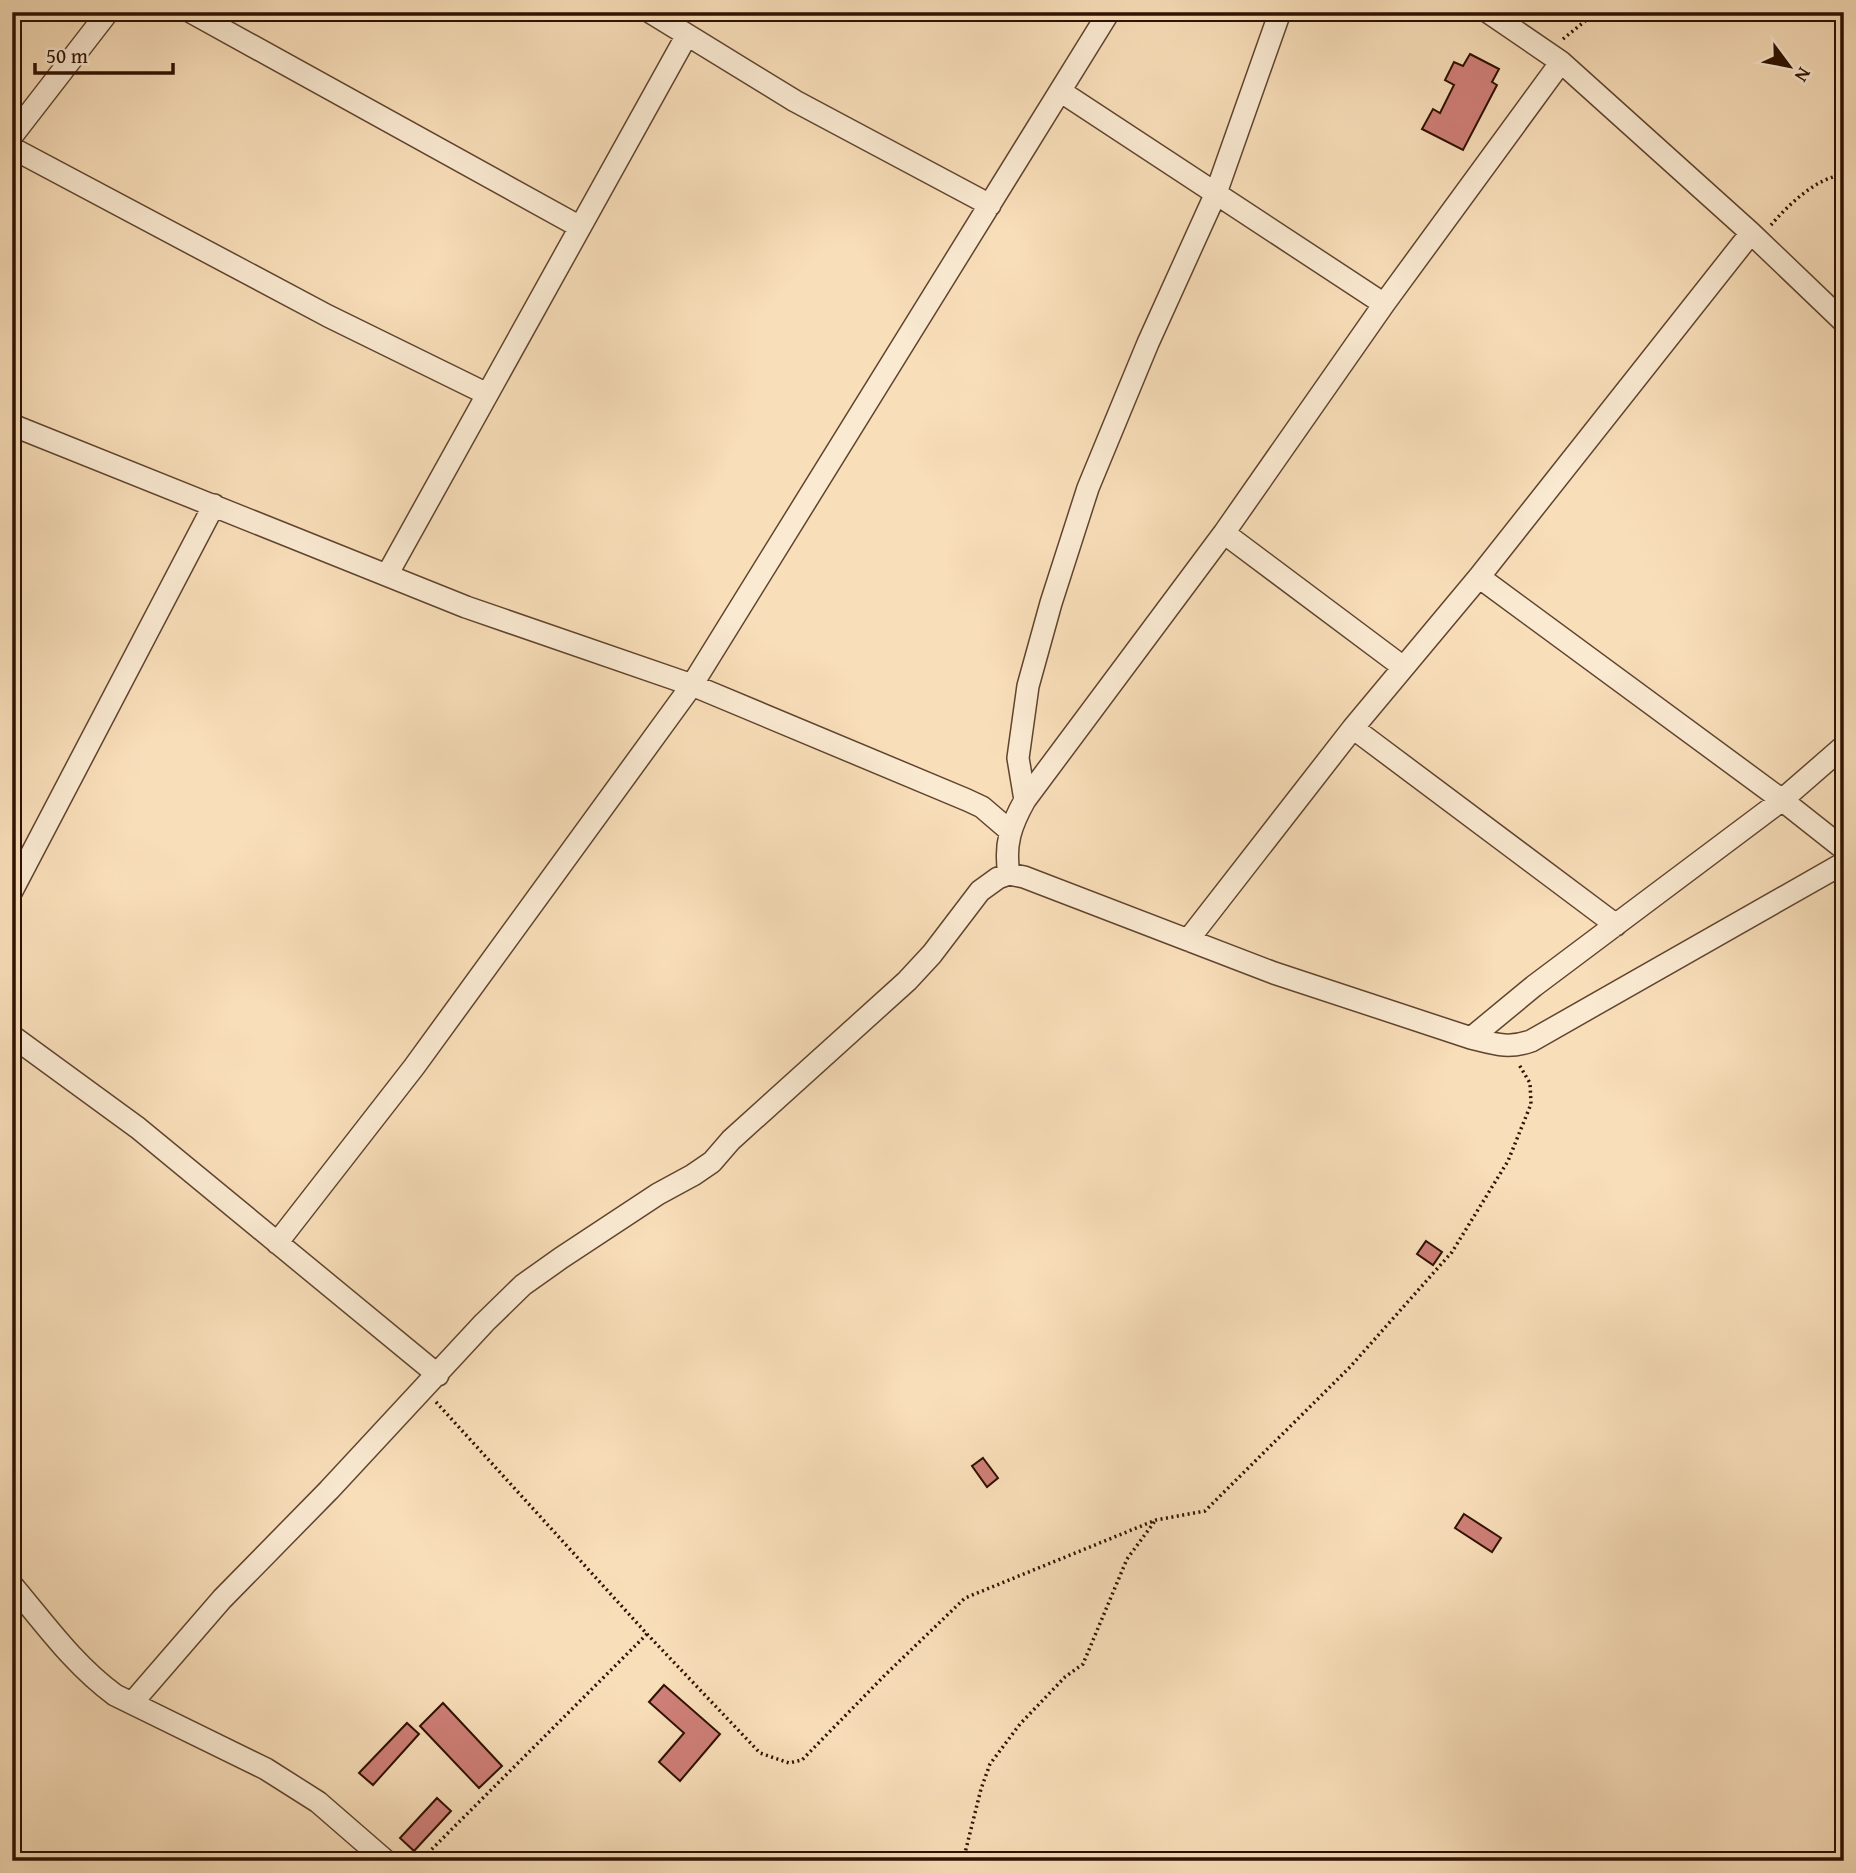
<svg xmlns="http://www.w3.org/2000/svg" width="1856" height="1873" font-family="'Gentium Book Plus',serif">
<rect width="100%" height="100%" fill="#f8deb9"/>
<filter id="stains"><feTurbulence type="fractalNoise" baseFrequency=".00286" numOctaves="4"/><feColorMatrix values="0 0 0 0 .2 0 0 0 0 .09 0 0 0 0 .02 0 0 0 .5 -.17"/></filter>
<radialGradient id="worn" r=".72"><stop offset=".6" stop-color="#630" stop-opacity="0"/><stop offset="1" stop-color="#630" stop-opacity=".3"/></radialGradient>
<path fill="#cf7f78" stroke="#2e1100" stroke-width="2" d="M1470,54l29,15 -7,13 5,3 -34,65 -41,-21 11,-20 7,4 14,-28 -9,-5 9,-18 9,4z
M1426,1241l16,11 -9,13 -16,-11z
M983,1458l15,20 -11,9 -15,-21z
M1464,1514l37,24 -9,14 -37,-24z
M664,1685l56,49 -40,47 -21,-19 25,-29 -35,-31z
M443,1703l59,63 -23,22 -59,-62z
M407,1723l12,11 -46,51 -14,-12z
M437,1798l14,13 -37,40 -14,-13z"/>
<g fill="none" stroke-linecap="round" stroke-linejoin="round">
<g stroke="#60442e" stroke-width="24">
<path id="minor" d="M191,12l389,215
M650,12l145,89 195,104
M1488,12l73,50 190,171 93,89
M1060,91l324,213
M12,136l96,-124
M12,148l316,168 159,78
M12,425l454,182 226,78 275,115 15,7 28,24
M1224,533l179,134
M387,575l300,-540
M1479,577l303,223 62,49
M1353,728l263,197
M1025,800l-7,-42 10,-72 23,-83 37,-115 60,-145 68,-150 64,-181
M1009,874c-5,-30 2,-49 16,-74l199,-267 160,-229 177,-242
M12,891l202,-386
M1188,940l165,-212 126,-151 272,-344
M12,1036l126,92 300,247
M1471,1038l63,-52 248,-186 62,-54
M277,1243l137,-176 278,-382 417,-673
M12,1585c33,39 62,80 103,110l151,74 52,33 68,59
M132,1703l90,-104 107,-109 155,-167 39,-38 38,-27 97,-64 35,-19 19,-13 19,-22 176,-159 25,-27 48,-63 18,-13 11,-4 15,3 250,96 197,65c24,6 37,11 60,3l313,-178"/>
</g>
<path stroke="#2e1100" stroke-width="3.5" stroke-dasharray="2 3.5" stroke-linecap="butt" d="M1563,39l33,-27
M1771,225c16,-19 47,-49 73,-50
M436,1402l211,232 113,119 29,10 13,-3 83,-85 80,-77 191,-78 49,-9 16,-16 129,-128 102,-115 56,-91 23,-57 -1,-21 -12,-20
M420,1861l227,-227
M963,1861l18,-72 9,-25 30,-40 45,-47 18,-13 44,-105 28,-38"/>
<use href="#minor" stroke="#faead2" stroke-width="21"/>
</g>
<rect width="1856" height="1873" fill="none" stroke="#f8deb9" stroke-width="42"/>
<rect x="14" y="14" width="1828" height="1845" fill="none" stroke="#2e1100" stroke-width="3.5"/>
<rect x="21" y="21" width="1814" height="1831" fill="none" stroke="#2e1100" stroke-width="2"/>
<g transform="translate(1789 66) rotate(122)" stroke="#faead2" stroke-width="5" paint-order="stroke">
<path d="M0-5L12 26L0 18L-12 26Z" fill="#2e1100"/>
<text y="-10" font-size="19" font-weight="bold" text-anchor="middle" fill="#2e1100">N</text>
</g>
<path d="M35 63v10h138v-10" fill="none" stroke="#2e1100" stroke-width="3.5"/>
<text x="46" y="63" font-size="21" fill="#2e1100" stroke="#faead2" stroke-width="5" paint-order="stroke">50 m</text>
<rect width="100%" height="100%" filter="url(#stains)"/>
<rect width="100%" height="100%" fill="url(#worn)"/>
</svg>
